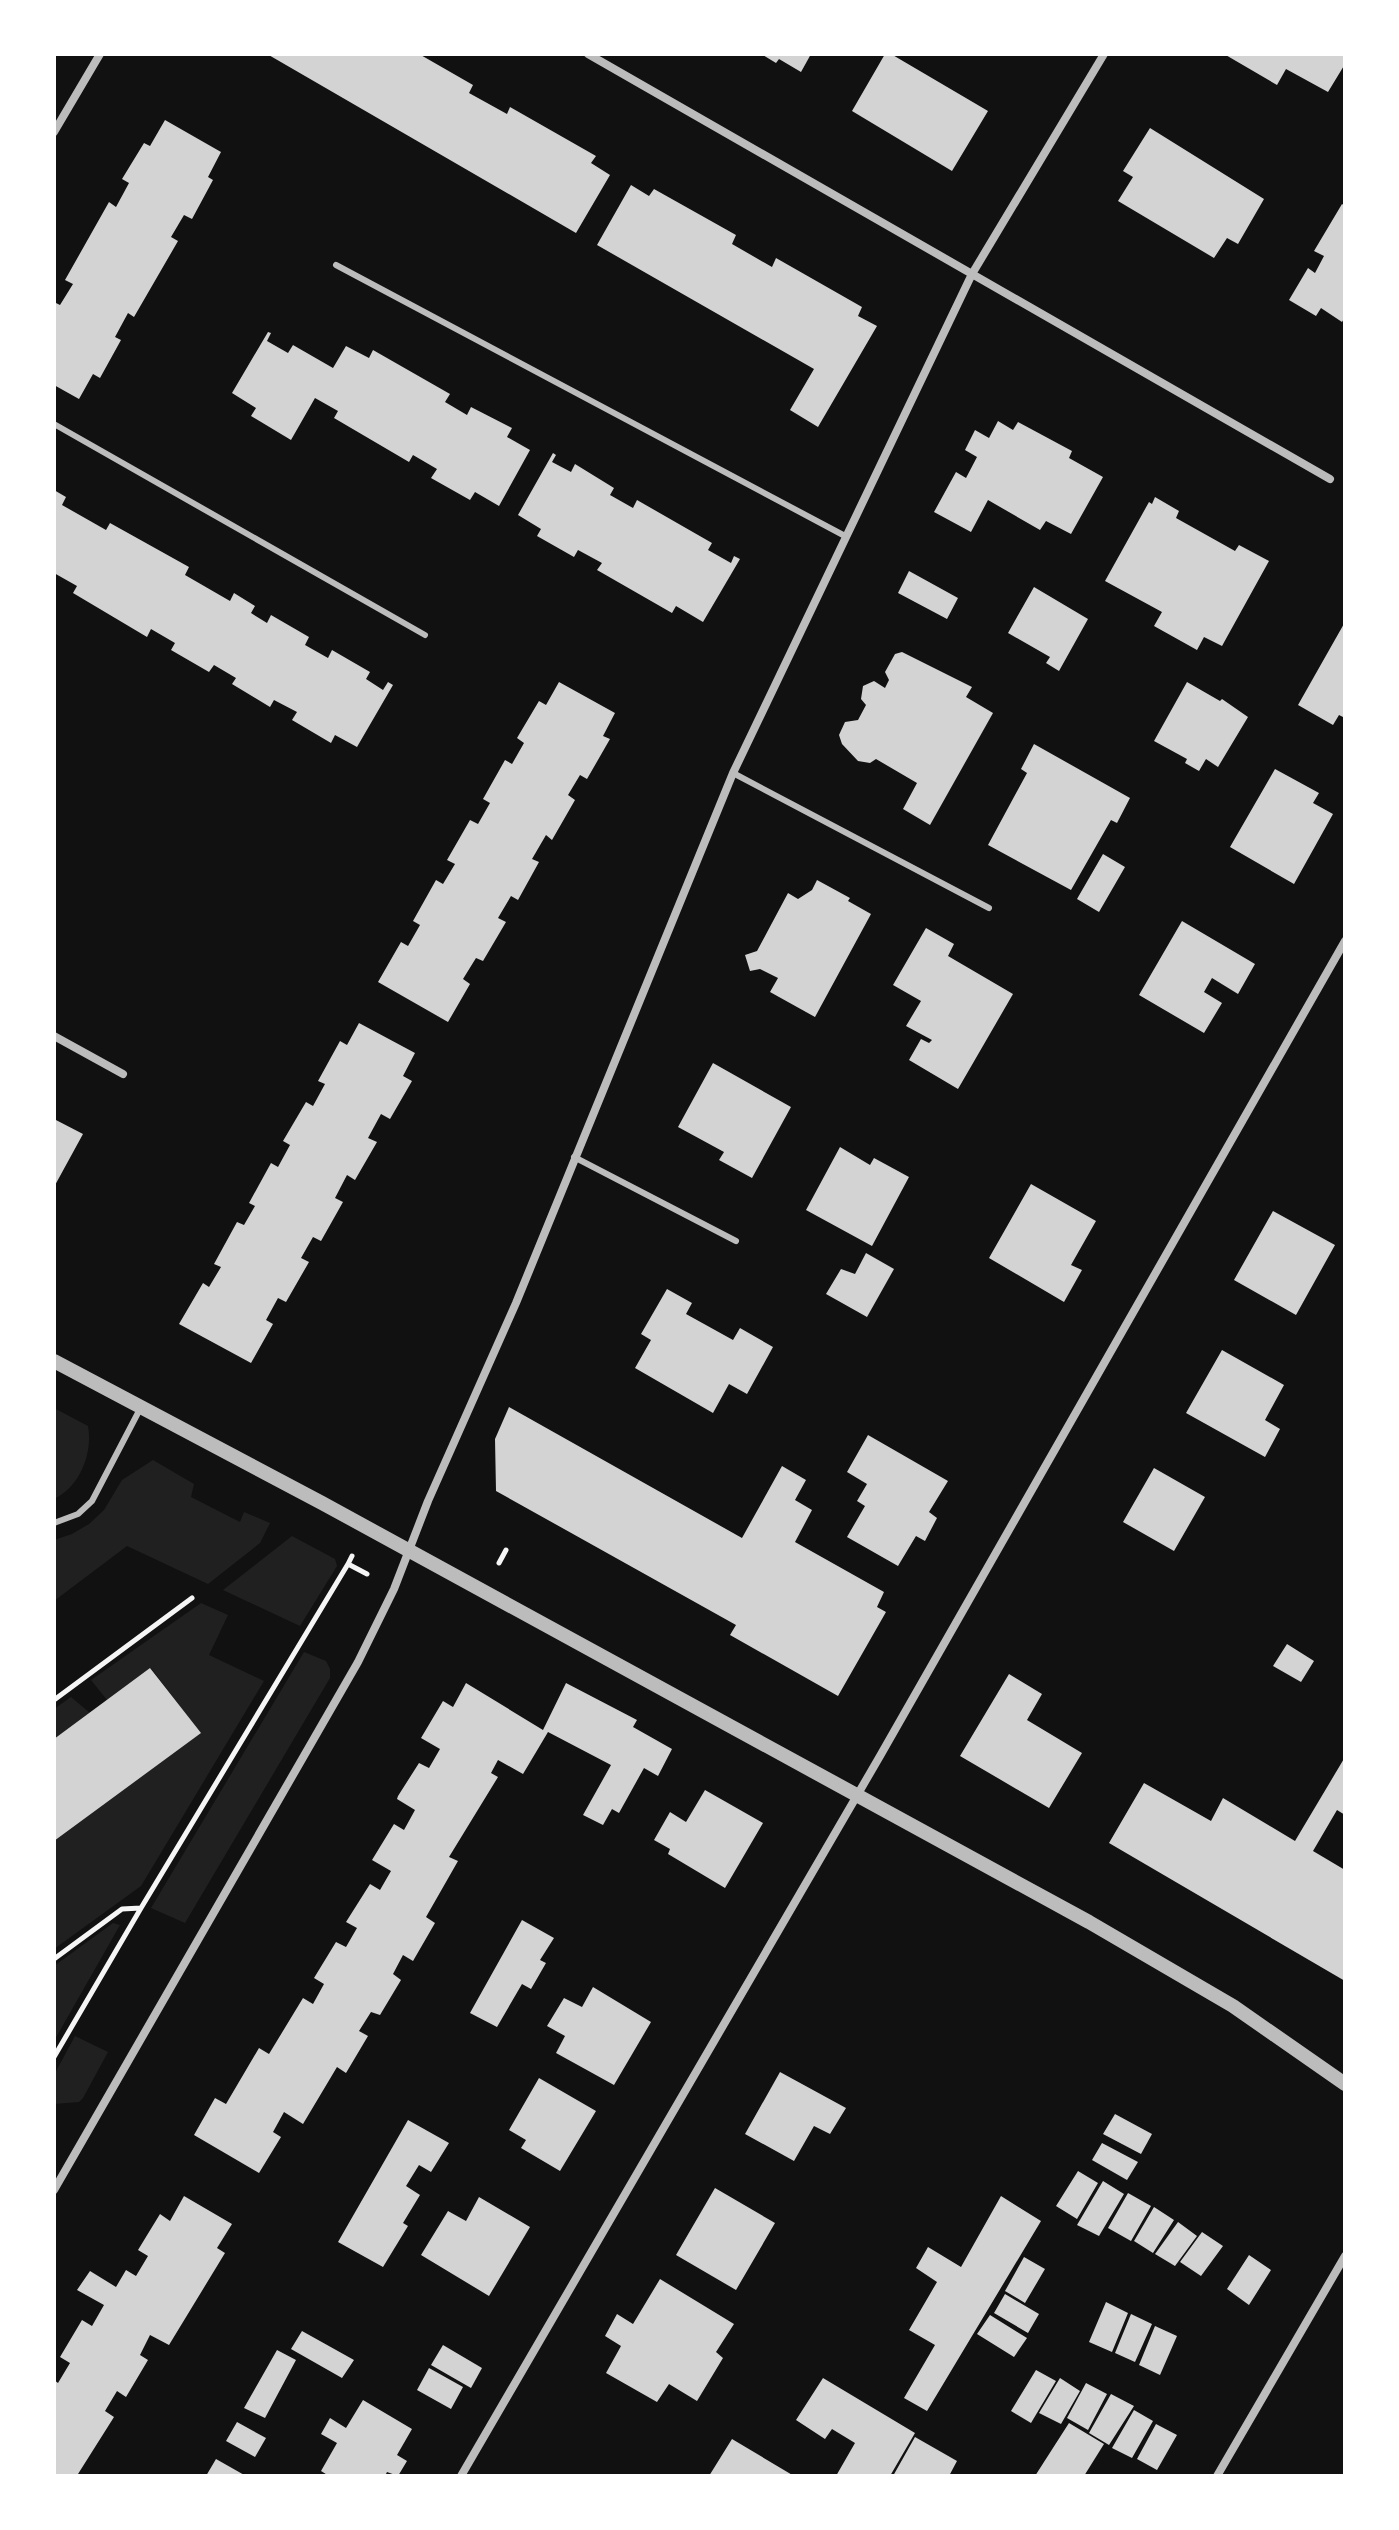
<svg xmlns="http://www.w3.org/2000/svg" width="1399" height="2530" font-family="'DM Sans',sans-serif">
<rect width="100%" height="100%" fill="#111"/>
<path fill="#202020" d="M54,1408l34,18c5,27 -8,61 -34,73z
M153,1460l41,24 -3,13 49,25 4,-10 26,11 -10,20 -52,41 -81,-38 -73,55v-61l18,-6 17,-10 15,-14 18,-30z
M292,1536l43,23 2,7 -37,60 -77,-36z
M201,1603l27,12 -19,40 55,26 -123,205 -87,63v-108l146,-108 -49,-65 -44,32 -16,-20z
M304,1652l22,9 4,8v9l-145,245 -34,-15z
M71,1697l19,16 -36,26v-30z
M113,1923l7,2 -66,116v-75z
M75,2036l33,16 -25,46 -4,4 -25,2v-29z"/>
<path fill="#d3d3d3" d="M267,54h152l54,31 -4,8 38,21 3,-7 86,49 -5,7 19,12 -34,58z
M761,54h50l-10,18 -22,-13 -3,4z
M885,54h6l97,57 -36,60 -100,-60z
M1224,54h121v10l-17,28 -42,-23 -9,16z
M165,120l56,32 -13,25 5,3 -21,39 -8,-4 -13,22 7,4 -44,76 -6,-4 -13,24 6,3 -21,38 -7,-4 -14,25 -25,-14v-83l6,3 13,-21 -8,-4 44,-78 7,5 13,-24 -7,-4 22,-36 6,3z
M1150,128l114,71 -26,45 -11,-6 -13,20 -96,-57 15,-24 -10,-6z
M631,185l18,11 5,-7 82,46 -4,9 40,23 4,-9 86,49 -4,9 19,10 -59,101 -28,-17 24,-41 -217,-124z
M1342,204l3,2v111l-3,5 -21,-14 -5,8 -27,-16 19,-32 7,5 9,-17 -10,-5z
M268,332l3,1 -4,8 21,12 5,-8 40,23 13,-22 23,12 4,-8 77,44 -5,8 22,13 4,-8 41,21 -5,9 23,13 -31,56 -24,-14 -5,8 -39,-22 6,-9 -24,-14 -4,7 -75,-44 4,-7 -23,-13 -24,42 -40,-24 5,-8 -24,-15z
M998,421l15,9 5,-8 54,29 -3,7 34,19 -32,57 -25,-13 -6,9 -52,-30 -17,32 -37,-20 22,-40 10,6 11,-21 -12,-7 10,-20 14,8z
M553,453l3,2 -4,7 19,10 4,-8 39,24 -4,7 23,13 4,-8 75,43 -4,7 23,13 3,-7 6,3 -37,63 -27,-16 -4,7 -75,-43 5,-7 -24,-13 -4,7 -37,-21 4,-7 -23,-14z
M54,490l12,7 -4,8 44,25 4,-7 79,44 -4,8 45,26 4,-8 21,13 -4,7 16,10 4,-8 38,22 -4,8 23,13 4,-8 38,22 -4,7 17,11 5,-8 5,3 -36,62 -22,-12 -4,8 -39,-23 5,-8 -23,-12 -4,7 -38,-23 4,-6 -22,-13 -5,7 -38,-22 4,-7 -24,-14 -4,8 -74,-44 4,-7 -23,-13z
M1155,497l24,14 -3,7 59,33 4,-6 30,16 -47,85 -18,-9 -7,13 -43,-24 8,-14 -57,-31 44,-79 3,2z
M909,571l49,27 -11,21 -49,-26z
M1034,587l54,32 -29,52 -13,-8 4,-6 -42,-24z
M1345,622v96l-6,-3 -6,10 -35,-20z
M902,652l70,35 -6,10 27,16 -63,112 -27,-16 14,-26 -41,-24 -6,4 -12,-2 -16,-17 -3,-9 6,-13 13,-2 8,-15 -5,-6 2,-13 11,-5 11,7 4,-8 -4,-8 10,-18z
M559,682l56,31 -12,23 7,3 -23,40 -7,-4 -12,20 7,5 -23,40 -6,-5 -14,24 7,3 -21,38 -7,-4 -13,22 8,4 -23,39 -7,-3 -13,21 7,5 -22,38 -70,-40 23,-40 7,4 12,-21 -7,-4 23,-41 7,4 12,-20 -8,-4 23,-40 8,4 12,-21 -7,-4 22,-39 7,4 12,-21 -7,-5 22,-37 7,4z
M1187,682l33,19 2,-2 26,18 -30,50 -12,-8 -7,12 -14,-8 2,-4 -33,-18z
M1034,744l96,54 -13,25 -6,-3 -40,70 -83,-45 39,-72 -6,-4z
M1275,769l44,24 -6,10 20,11 -39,70 -64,-37z
M1103,854l22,13 -26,45 -22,-13z
M817,880l33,18 -2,3 23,13 -56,103 -45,-25 8,-14 -18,-9 -10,2 -5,-16 12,-4 31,-58 10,6 14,-9z
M1182,921l73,43 -17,30 -26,-16 -8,14 18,11 -18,30 -65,-38z
M926,928l28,16 -6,12 65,38 -55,95 -49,-29 12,-21 8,4 3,-3 -26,-14 15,-25 -28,-16z
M359,1023l56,30 -12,23 9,5 -22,38 -9,-5 -13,24 9,4 -22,38 -8,-5 -12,23 8,4 -22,39 -8,-4 -12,21 8,4 -23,40 -8,-4 -12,22 7,4 -22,39 -72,-39 24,-41 6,4 12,-20 -7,-3 23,-42 7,3 11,-19 -6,-3 22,-40 7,4 12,-22 -7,-4 23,-39 7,4 12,-22 -7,-3 22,-40 7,4z
M713,1063l78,44 -39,71 -33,-18 5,-8 -46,-25z
M54,1119l29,15 -29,53z
M840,1147l30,18 4,-7 35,19 -37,69 -66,-36z
M1031,1184l65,37 -25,44 11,5 -18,32 -75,-44z
M1273,1211l62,34 -39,70 -62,-35z
M866,1253l28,16 -27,48 -41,-23 15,-25 14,5z
M667,1289l25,14 -6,11 47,26 7,-12 33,19 -26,47 -18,-10 -16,29 -78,-45 16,-28 -10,-6z
M1222,1350l62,35 -19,35 15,9 -15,28 -79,-44z
M509,1407l233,131 40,-72 24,14 -11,20 17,10 -17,32 89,50 -7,15 9,5 -48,84 -108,-61 6,-10 -240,-134 -1,-52z
M868,1435l80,46 -19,31 8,6 -12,23 -9,-5 -18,30 -51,-29 18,-31 -8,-5 10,-17 -20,-12z
M1154,1468l51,29 -31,54 -51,-29z
M1287,1644l27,17 -13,21 -28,-16z
M150,1668l51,65 -147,108v-102z
M1009,1674l33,20 -15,26 55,33 -33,55 -89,-52z
M466,1683l77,47 23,-47 71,37 -4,7 39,22 -14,27 -14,-8 -25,45 -7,-4 -9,16 -20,-10 28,-50 -63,-33 -25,42 -25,-14 -7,13 7,4 -49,80 9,4 -32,56 9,6 -22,38 -10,-6 -10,19 8,6 -21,35 -9,-3 -12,19 9,5 -22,37 -9,-6 -34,57 -19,-12 -11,20 8,5 -22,36 -65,-38 21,-37 11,6 33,-56 10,6 34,-56 10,6 11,-20 -10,-6 22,-36 10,5 11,-19 -11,-6 24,-38 10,6 11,-19 -19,-11 22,-36 10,6 11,-20 -18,-11 1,-3 21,-33 10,5 11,-19 -19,-11 22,-37 10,6z
M1345,1757v58l-8,-5 -24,41 32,19v111l-236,-138 35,-60 67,38 12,-23 72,43z
M705,1790l58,33 -38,65 -57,-34 2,-5 -16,-9 16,-28 16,10z
M522,1920l32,18 -14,22 6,3 -15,26 -9,-5 -25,43 -27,-14z
M593,1987l58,35 -37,63 -58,-32 9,-17 -18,-10 17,-28 18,9z
M780,2072l66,36 -16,26 -16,-8 -20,35 -49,-27z
M539,2078l57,33 -36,60 -39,-23 5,-8 -17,-10z
M1115,2114l37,20 -11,20 -38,-20z
M408,2120l41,23 -18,29 -12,-7 -13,21 14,9 -17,28 5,3 -25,41 -45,-25z
M1102,2143l36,19 -11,18 -35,-20z
M1078,2171l20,12 -21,36 -21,-13z
M1103,2181l21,13 -25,42 -22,-11z
M715,2188l60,35 -39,67 -60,-35z
M1128,2193l23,13 -20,35 -23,-13z
M184,2196l48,28 -15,24 8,5 -56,92 -19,-10 -10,20 8,5 -22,37 -9,-6 -12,20 9,6 -36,57 5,2h-29v-96l4,3 12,-20 -10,-6 22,-37 10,6 12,-21 -27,-15 13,-19 26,16 10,-17 10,6 12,-20 -10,-6 22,-36 10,7z
M1001,2196l40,25 -114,190 -23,-13 31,-53 -26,-15 28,-48 -21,-14 12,-21 33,20z
M479,2197l51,30 -41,69 -68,-41 27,-44 18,10z
M1154,2207l20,13 -21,33 -19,-12z
M1178,2222l19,14 -22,30 -20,-12z
M1202,2232l21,14 -22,30 -21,-14z
M1249,2255l22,15 -22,35 -22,-16z
M1024,2257l21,12 -20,34 -20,-12z
M660,2279l74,45 -18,28 7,6 -26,43 -28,-17 -12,18 -51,-29 15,-27 -16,-10 12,-22 16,10z
M1005,2294l34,20 -11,19 -34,-20z
M1106,2302l22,11 -16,39 -23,-10z
M1131,2314l21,10 -17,38 -20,-9z
M990,2315l37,23 -13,19 -37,-23z
M1155,2326l22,10 -17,39 -21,-10z
M302,2331l52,29 -12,18 -51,-29z
M443,2345l39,23 -11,20 -40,-23z
M277,2350l19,10 -31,58 -21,-10z
M429,2368l34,19 -12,22 -34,-19z
M1036,2370l20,11 -25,42 -20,-12z
M823,2378l92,55 -25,43h-54l19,-33 -23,-14 -7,10 -29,-19z
M1060,2378l20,13 -19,33 -22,-11z
M1086,2383l21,11 -19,36 -21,-12z
M1111,2394l23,12 -25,39 -20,-12z
M363,2400l49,29 -15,26 10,6 -9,15 -11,-4 -2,4h-56l-8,-5 16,-28 -16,-9 9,-16 16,10z
M1134,2410l19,11 -21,37 -20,-10z
M237,2422l29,16 -11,19 -29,-16z
M1069,2423l35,21 -20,32h-49z
M1156,2424l21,11 -20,35 -20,-11z
M915,2437l42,24 -8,15h-56z
M732,2439l62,37h-85z
M216,2459l30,17h-40z"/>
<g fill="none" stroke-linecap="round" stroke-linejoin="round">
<path stroke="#f5f5f5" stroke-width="5" d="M352,1556l-4,8 19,10
M499,1563l7,-13
M54,1700l138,-102
M141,1908l207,-344
M54,1959l68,-50 19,-1 -87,149"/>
<path stroke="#bcbcbc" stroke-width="6" d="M336,265l509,271
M54,424l371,211
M733,773l256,135
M574,1157l162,84
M54,1523l24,-9 14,-13 48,-92"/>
<path stroke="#bcbcbc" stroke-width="8" d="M588,54l742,425
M54,132l46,-78
M54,1036l69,38
M54,2190l304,-528 36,-73 34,-88 88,-198 217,-530 239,-499 132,-220
M461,2476l419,-720 465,-815
M1217,2476l128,-220"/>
<path stroke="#bcbcbc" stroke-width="14" d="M54,1361l268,142 767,419 144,84 112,78"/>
</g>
<rect width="1399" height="2530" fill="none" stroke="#ffffff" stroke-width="112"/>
</svg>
